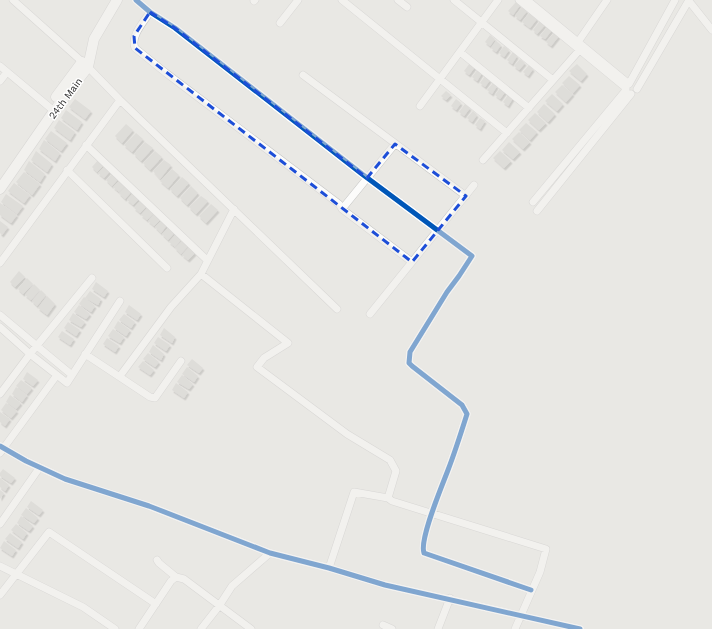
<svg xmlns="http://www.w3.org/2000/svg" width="712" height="629" font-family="'Work Sans',sans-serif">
<defs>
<filter id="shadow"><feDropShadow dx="1.5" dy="2.5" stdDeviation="0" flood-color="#0004"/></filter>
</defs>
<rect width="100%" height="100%" fill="#e9e8e4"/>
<path fill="#d1d0cd" filter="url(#shadow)" d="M516,2l4,3 -7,10 -5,-4z
M522,7l5,4 -7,9 -5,-4z
M530,12l7,7 -7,9 -8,-6z
M540,21l5,4 -8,9 -4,-4z
M548,26l4,4 -7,9 -5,-3z
M554,33l5,3 -8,10 -5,-4z
M490,35l5,4 -5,7 -5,-4z
M496,41l5,4 -5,7 -5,-4z
M504,46l5,4 -5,7 -5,-4z
M513,52l4,4 -5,8 -5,-4z
M520,59l5,4 -6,7 -5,-4z
M470,63l5,4 -6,8 -5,-4z
M577,64l10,10 -6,7 -12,-10z
M529,65l4,4 -5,7 -5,-4z
M478,69l4,4 -5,8 -5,-4z
M485,76l5,4 -5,7 -5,-4z
M569,76l11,9 -7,8 -11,-10z
M493,83l4,3 -5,8 -5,-4z
M562,85l11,9 -7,8 -11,-10z
M501,87l5,4 -6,8 -5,-4z
M446,91l5,4 -5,5 -5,-4z
M552,94l11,10 -6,7 -12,-10z
M508,95l5,3 -5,8 -5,-4z
M75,99l16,12 -6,8 -16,-12z
M456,99l5,4 -5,7 -5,-4z
M465,104l5,4 -6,8 -5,-4z
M544,104l11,10 -7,8 -11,-10z
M66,110l16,12 -5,8 -16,-12z
M473,111l4,4 -5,7 -5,-4z
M535,113l11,10 -7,7 -11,-10z
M480,118l5,3 -5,8 -5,-4z
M59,120l16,12 -5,8 -16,-12z
M526,123l11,9 -7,8 -11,-10z
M126,124l7,6 -11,13 -7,-7z
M51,131l16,12 -6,8 -16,-12z
M519,132l11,10 -7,7 -11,-10z
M136,133l7,6 -11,13 -8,-7z
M44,140l16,13 -5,8 -16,-12z
M145,142l8,6 -12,13 -7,-7z
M509,142l11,10 -7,7 -11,-9z
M36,151l16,13 -5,8 -16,-12z
M155,151l7,6 -12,13 -7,-7z
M500,151l11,10 -7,7 -11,-10z
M99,159l5,6 -7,7 -5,-5z
M164,160l7,5 -11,14 -7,-8z
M29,161l16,13 -5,8 -16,-12z
M105,166l5,5 -6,7 -6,-5z
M172,169l7,6 -11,13 -8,-7z
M24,172l16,12 -8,11 -16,-13z
M113,173l6,5 -7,8 -6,-6z
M182,177l7,6 -12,13 -7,-7z
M120,180l6,5 -7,7 -6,-5z
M14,183l16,12 -6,8 -16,-12z
M126,186l6,5 -7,8 -6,-6z
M191,186l7,7 -11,12 -7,-7z
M134,192l6,6 -7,7 -6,-5z
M6,194l17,12 -6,8 -16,-12z
M201,196l7,5 -12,13 -7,-7z
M141,200l6,6 -7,7 -6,-5z
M0,203l17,12 -6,8 -11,-8z
M211,204l7,6 -12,13 -7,-7z
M148,207l6,6 -7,7 -6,-5z
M155,213l6,6 -7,7 -6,-5z
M162,220l5,5 -6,8 -6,-6z
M0,221l8,6 -6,8 -2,-2z
M169,227l6,5 -7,8 -6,-6z
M176,234l5,6 -6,7 -6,-5z
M182,241l6,5 -7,8 -6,-6z
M189,247l6,6 -7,7 -6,-5z
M19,271l6,6 -10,10 -5,-5z
M27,278l6,6 -10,10 -5,-5z
M96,282l12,9 -4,6 -12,-8z
M34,284l6,6 -9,10 -6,-5z
M41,290l5,5 -9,11 -5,-5z
M90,291l11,8 -3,6 -13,-7z
M47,296l8,8 -8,11 -9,-7z
M84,297l11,9 -4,6 -12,-8z
M79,305l11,9 -4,5 -12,-7z
M129,305l12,9 -4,6 -12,-8z
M73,313l12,9 -4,5 -12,-7z
M124,314l11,8 -4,6 -12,-8z
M118,321l12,9 -4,6 -12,-8z
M68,322l12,8 -4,6 -12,-8z
M164,328l11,9 -3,6 -12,-8z
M113,329l11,8 -4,6 -12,-7z
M62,331l12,8 -4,6 -12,-8z
M158,337l12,8 -4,6 -12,-8z
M107,338l12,8 -4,6 -12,-8z
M153,345l11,9 -3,6 -12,-8z
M148,353l11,9 -4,5 -12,-8z
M192,359l11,9 -4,5 -12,-8z
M143,361l11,9 -4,5 -12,-8z
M187,367l11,9 -4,6 -12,-8z
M27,372l11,8 -5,6 -10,-7z
M182,375l11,9 -4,5 -12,-7z
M21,380l11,8 -5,6 -11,-8z
M176,383l12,9 -4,6 -12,-8z
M16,387l11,8 -5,7 -10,-8z
M10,395l11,8 -5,6 -10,-7z
M6,403l11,8 -6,7 -10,-8z
M0,412l10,7 -5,7 -5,-4z
M3,469l12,9 -4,5 -11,-7v-3z
M0,478l9,7 -4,6 -5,-4z
M0,490l4,3 -4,6z
M31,501l12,9 -4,5 -12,-8z
M26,508l12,10 -4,5 -13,-8z
M21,516l12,10 -4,5 -12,-8z
M16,524l11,9 -4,6 -12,-9z
M10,533l12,9 -4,6 -13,-9z
M4,541l12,9 -4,6 -12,-8z"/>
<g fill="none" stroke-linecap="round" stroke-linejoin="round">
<g stroke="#c4c4c3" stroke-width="8">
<path id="street" d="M13,0l75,67 32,33 217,209
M136,0l14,12 25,16 187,146 110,82 -13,20 -12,16 -37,60 -1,11 3,3 50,39 5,9c-6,19 -12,38 -19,56 -6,16 -29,70 -24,83l107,37
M342,0l165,133
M398,0l9,7
M454,0l99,80
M519,0l107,88
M527,0l102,84 46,-84
M254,1l1,-1
M689,1l23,29
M150,12c-6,10 -20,24 -15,36l31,25 173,131 3,5 70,53
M280,23l18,-23
M578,42l29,-42
M460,52l69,56
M0,66l54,45
M303,75l163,121
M0,81l7,-9
M637,89l52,-89
M420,106l78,-106
M86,145l121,115
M483,160l100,-114
M67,170l100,98
M533,202l93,-112
M342,209l53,-65
M537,211l94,-117
M0,263l120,-163
M201,274l87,69 -24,15 -7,9 90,67 43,26 6,11 -8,27
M370,314l104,-129
M0,315l37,31 35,29
M0,327l30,27 37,29 53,-82
M85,354l65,43 5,1 26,-37
M120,376l51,-69 30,-33 33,-65
M0,394l30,-40 62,-76
M0,446l26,15 39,18 84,27 121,47 59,15 56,17 195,44
M0,453l57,-78
M0,524l40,-57
M157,560l2,3 17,14 8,2 67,50
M0,566l83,41 32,22
M329,568l25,-76 34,6 4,3 154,48 -6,23 -25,57
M0,595l49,-63 107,72
M383,625l9,4
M139,629l32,-48 5,-4
M201,629l18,-23 13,-20 38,-33
M438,629l12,-31"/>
</g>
<g stroke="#c4c4c3" stroke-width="11">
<path id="secondary" d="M56,97l26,-35
M0,189l54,-78 34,-44 6,-28 23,-39"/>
</g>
<use href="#street" stroke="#fcfcfb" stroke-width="7"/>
<use href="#secondary" stroke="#fcfcfb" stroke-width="10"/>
<g stroke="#fff" stroke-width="8">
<path id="cycleway" d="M136,0l14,12 25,16 187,146 110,82 -13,20 -12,16 -37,60 -1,11 3,3 50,39 5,9c-6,19 -12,38 -19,56 -6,16 -29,70 -24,83l107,37
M0,446l26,15 39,18 84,27 121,47 59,15 56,17 195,44"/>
</g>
<use href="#cycleway" stroke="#0057b8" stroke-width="5"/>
</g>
<path d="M0 0H712V629H0ZM150,12l25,16 192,150 28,-34 71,52 -54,66 -277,-214 -1,-12z" fill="#e9e8e4" fill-opacity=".55" fill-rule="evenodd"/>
<path fill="none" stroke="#1d4ed8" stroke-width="3" stroke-dasharray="8 5" stroke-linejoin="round" d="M150,12l25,16 192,150 28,-34 71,52 -54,66 -277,-214 -1,-12z"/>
<g text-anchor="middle" stroke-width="3" stroke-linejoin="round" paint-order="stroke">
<g font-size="10" fill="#2d2d2d" stroke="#fff">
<text transform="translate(65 98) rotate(-53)" y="4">24th Main</text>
</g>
</g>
</svg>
